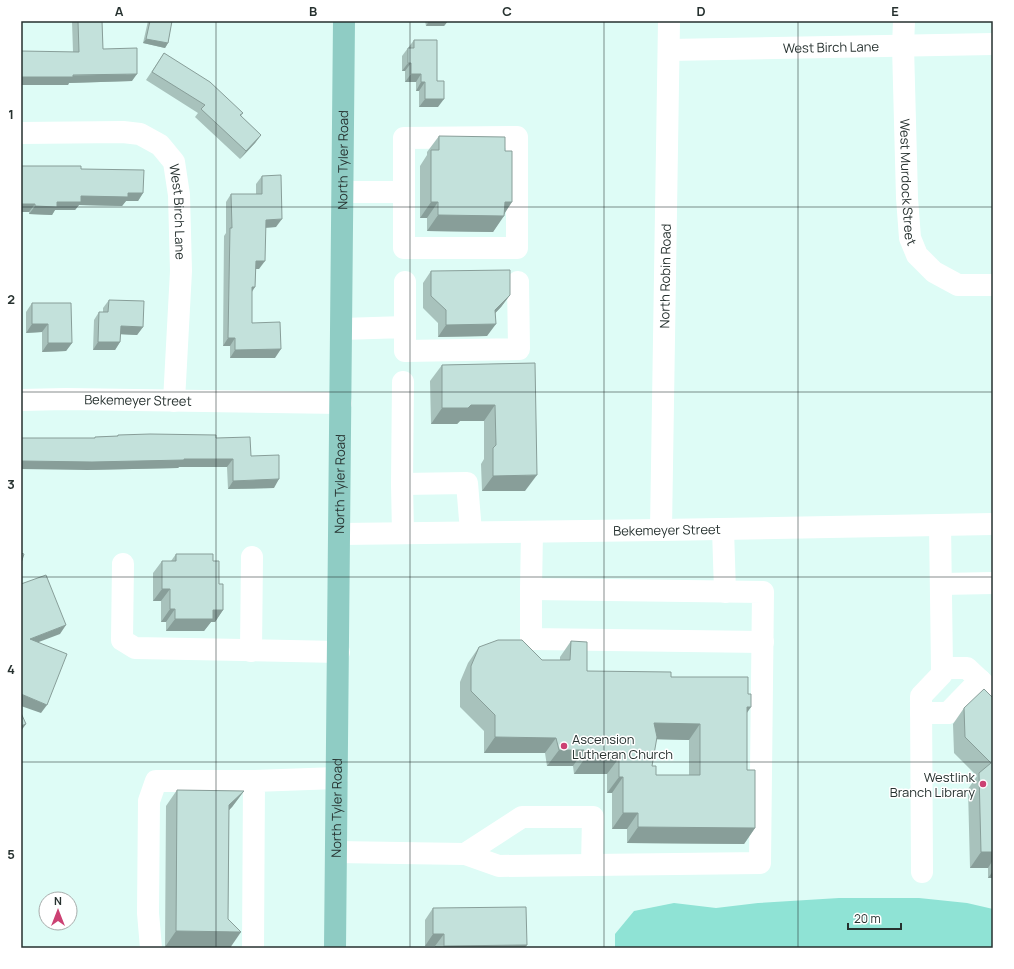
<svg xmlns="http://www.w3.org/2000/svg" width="1014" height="969" font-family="Manrope,sans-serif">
<rect width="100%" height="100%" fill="#defcf6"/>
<path fill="#8fe3d5" d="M839,898h80l48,5 26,6v39h-378v-14l19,-23 40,-8 42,5 42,-5z"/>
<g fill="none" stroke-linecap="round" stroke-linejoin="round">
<g stroke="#fff" stroke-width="22">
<path id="s1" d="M904,21l-1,25 4,152 3,40 7,17 17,17 24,13h35"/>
<path id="s2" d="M669,50l324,-6"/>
<path id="s3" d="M21,133l102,-1 17,2 20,11 14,17 5,33 2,76 -7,130"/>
<path d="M517,137v111h-113v-110z"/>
<path d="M343,192h61"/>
<path d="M405,282v45"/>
<path d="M342,329l63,-2v24l114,-2 -1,-67"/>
<path d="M403,382l-1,102 65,-1 4,49"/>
<path id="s4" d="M21,400l45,-1 275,4"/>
<path d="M402,484l1,49"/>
<path d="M940,525l2,143h25l20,19h6"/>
<path d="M723,529l2,63"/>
<path id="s5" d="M661,530l8,-509"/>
<path id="s6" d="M340,534l321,-4 332,-6"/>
<path d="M123,564l-1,76 13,8 204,4"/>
<path d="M941,584l52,-1"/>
<path d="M531,589v50l232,3"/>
<path d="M251,651l1,-94"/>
<path d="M921,713h27l32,-33"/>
<path d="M336,852l129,2 34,12 261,-3 3,-271 -232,-3 1,-57"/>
<path d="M465,854l57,-37h71l-1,48"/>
<path d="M922,872l-1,-176 21,-22v-6"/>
<path d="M151,948l-3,-35 1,-112 7,-20h98"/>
<path d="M253,948l1,-167 83,-3"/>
</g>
<path stroke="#8fccc4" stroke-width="22" id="s7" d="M335,948l9,-927"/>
</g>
<path fill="#a8c2bc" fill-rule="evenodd" d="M72,21h30l1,28 29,32 -63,2 -1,2 5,-33z
M148,21h24l-4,22 -3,5 -22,-5z
M425,21h23l-4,5h-18z
M414,40l23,41 1,26h-19v-16h-3v-9h-11v-11h-3v-15z
M164,53l79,60 -2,3 20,19 -6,8 -15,16 -45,-42 3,-4 -52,-33z
M439,136l66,77 -12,19 -66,-1v-13h-7v-52l7,-11v-3z
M81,169l62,24 -5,8h-12l-4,5 -43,-1 -4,5h-20l-3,5 -23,-1v-2h-8z
M262,176l14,51 -11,1 -6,41h-3l-1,18 -3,5v31l23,35h-45v-12h-7l1,-110 2,-3v-31l5,-8h25v-10z
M431,271l79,24 -9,12 -6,6 -8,23 -49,1v-14l-15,-15v-25z
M109,300l34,27 -6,8 -16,-1 -1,8 -5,8h-22l1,-30 5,-8h4v-4z
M32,303l40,40 -6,8 -24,1v-20l-16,1v-21z
M535,363l-10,128h-43l-1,-27 3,-5v-38h-24l-3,3h-26l-1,-43 12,-16z
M118,435l98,3 35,18 23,32 -46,1 -1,-22h-48l-1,1 -91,2 8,-33 22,-1z
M176,554l37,7 6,23 4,26 -8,12h-4l-7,9h-38v-9h-5v-21h-8v-28l9,-12h9z
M571,641l16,30 84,6 76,36v57l8,58 -11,16 -117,-1v-14h-15v-36h-5v-19h-33l-1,-8h-26l-2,-13h-61v-22l-24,-24v-25l8,-19 11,-16 63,13h18v-3zM656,739l33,1v35h-33l-4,-9z
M993,698v180h-5v-10h-18l-2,-79 9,-13 -23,-23 -1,-29 11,-16z
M177,790l67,1 -12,16 -3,3 -1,109 2,29 -65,-1 1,-141z
M433,908l94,37 -3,3h-89v-2h-10v-26z"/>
<path fill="#889e99" d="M429,21h19l-4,5h-18z
M146,39l22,4 -3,5 -22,-5z
M408,63h3l-6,8h-3z
M137,74l-5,7 -63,2 -1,2h-47v-8z
M411,74h10l-5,8h-11z
M421,82h4l-6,9h-3z
M425,99h19l-6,8h-19z
M261,135l-6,8 -15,16 6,-8z
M128,193h15l-5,8h-12l-4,5 -43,-1 -4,5h-20l-3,5 -23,-1 6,-8 46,-10z
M431,202h7l-11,16h-7z
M505,202h7l-9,14h1l-11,16 -66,-1 11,-16z
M21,204h14l-6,8h-8z
M282,219l-6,8 -16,1 6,-8z
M256,261h9l-6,8h-9z
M252,287h3l-6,8z
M510,295l-9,12 -14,15 8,-12z
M32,324h16l-6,8 -16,1z
M496,324l-9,12 -49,1 8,-12z
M121,326l22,1 -6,8 -22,-1z
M228,338h7l-5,8h-7z
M98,342h22l-5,8h-22z
M48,343h24l-6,8 -24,1z
M281,349l-6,9h-45l5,-8z
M471,405h24l-11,16h-24l-3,3h-26l11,-16z
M184,459h49l-6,8h-48l-1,1 -91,2 -66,-1v-8z
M537,475l-12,16h-43l11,-15z
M279,479l-5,9 -46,1 5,-8z
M162,589h8l-9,12h-8z
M170,609h5l-9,13h-5z
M213,610h10l-8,12h-4l-7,9h-38l9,-12z
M66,625l-6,9 -37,14 7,-9z
M21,694l26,11 -6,8 -20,-7z
M747,707h4l-11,16z
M654,723l46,1 -11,16 -46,-1z
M26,724l-5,7v-5z
M495,737l61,1 -11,15h-61z
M559,750h25l-11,16h-26z
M585,758h34l-12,16h-33z
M619,777h4l-11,16h-5z
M244,791l-12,16 -14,14 11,-16z
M623,813h15l-11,16h-15z
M638,827l117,1 -11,16 -117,-1z
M981,852h12v8l-5,8h-18z
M993,871v7h-5z
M176,931l65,1 -11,16 -65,-1z
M433,934h11l-9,12h-10z
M527,945l-3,3h-82l2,-2z"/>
<path fill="#c3e1db" stroke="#889e99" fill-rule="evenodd" d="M78,21h24l1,28 34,-1v26l-64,1v2h-52v-26l58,1z
M150,21h22l-4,22 -22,-4z
M414,40h23v41h7v18h-19v-17h-4v-8h-10v-11h-3v-15h6z
M164,53l46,29 33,31 -3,2 21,20 -15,16 -45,-42 4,-4 -53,-33z
M439,136l66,1v14h7v51h-7l-1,14 -66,-1v-13h-7v-52h8z
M21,166h60v3l63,1 -1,23h-15v4l-47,-1v6h-24v5l-22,-1v-2h-14z
M281,175l1,44 -16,1 -1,41h-9l-1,26h-3v36l28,-1 1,27 -46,1v-12h-7l2,-110h2l-1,-34h31v-18z
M510,270v25l-15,15 1,14 -50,1v-15l-15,-14v-25z
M109,300l35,1 -1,26 -22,-1 -1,16h-22l1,-30h9z
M32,303h39l1,40h-24v-19h-16z
M535,363l2,112 -44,1v-28l3,-3 -1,-40h-24l-3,3h-26v-43z
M150,434l66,1v3l34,-1 1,19 28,-1v24l-46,2v-22h-49v1l-92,2 -71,-1v-23h74v-1l23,-1v-1z
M21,553l3,1 -3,9z
M176,554h37v7h6v23h4v26h-10v9h-38v-10h-5v-20h-8v-28h14z
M46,575l20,50 -36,14 37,15 -20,51 -26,-11v-110z
M498,640h24l20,20h28l1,-19 16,1v29l84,1v5h77v17h3v13h-4v63h8v58l-117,-1v-14h-15v-36h-4v-19h-34l-1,-8h-25l-3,-12 -61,-1v-22l-24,-24v-25l8,-19zM654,723l46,1v51h-44v-9h-4l5,-29z
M984,689l9,9v154h-12l-2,-79 12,-10 -26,-26 -1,-29z
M21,713l5,11 -5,2z
M177,790l67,1 -15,14 -1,114 13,13 -65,-1z
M526,907l1,38 -83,1v-12h-11v-26z"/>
<path fill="none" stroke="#26312f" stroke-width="1" stroke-opacity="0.55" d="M216,21v927M410,21v927M604,21v927M798,21v927M21,207h972M21,392h972M21,577h972M21,762h972"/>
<g fill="#cc4173" stroke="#fff" stroke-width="1.5">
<circle cx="564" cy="746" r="4"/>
<circle cx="983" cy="784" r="4"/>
</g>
<g text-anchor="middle" stroke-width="3" stroke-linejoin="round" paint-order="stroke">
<g font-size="13" fill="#26312f" stroke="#fff">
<text dy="5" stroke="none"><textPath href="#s2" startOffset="162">West Birch Lane</textPath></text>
<text dy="5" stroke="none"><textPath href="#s7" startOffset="788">North Tyler Road</textPath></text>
<text dy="5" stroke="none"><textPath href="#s1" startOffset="161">West Murdock Street</textPath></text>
<text dy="5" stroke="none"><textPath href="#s3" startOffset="214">West Birch Lane</textPath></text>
<text dy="5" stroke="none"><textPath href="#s5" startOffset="254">North Robin Road</textPath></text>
<text dy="5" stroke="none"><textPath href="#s4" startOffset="117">Bekemeyer Street</textPath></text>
<text dy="5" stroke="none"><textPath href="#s7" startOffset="464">North Tyler Road</textPath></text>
<text dy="5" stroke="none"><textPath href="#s6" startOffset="327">Bekemeyer Street</textPath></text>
<text dy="5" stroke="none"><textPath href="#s7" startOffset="140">North Tyler Road</textPath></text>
</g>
<g font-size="13" fill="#26312f" stroke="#fff" text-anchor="start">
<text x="572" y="744">Ascension<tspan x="572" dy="15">Lutheran Church</tspan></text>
<text x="975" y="782" text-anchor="end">Westlink<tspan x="975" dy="15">Branch Library</tspan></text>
</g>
</g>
<rect width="1014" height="969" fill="none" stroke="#ffffff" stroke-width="44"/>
<g transform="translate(58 911)"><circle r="19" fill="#ffffff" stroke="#a8adac"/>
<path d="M0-3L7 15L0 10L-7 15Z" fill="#cc4173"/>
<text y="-6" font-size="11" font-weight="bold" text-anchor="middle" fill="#26312f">N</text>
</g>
<path d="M848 923v6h53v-6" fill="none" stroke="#26312f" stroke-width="2"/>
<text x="854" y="923" font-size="12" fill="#26312f" stroke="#ffffff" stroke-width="3" paint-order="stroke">20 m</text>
<rect x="22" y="22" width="970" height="925" fill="none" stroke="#26312f" stroke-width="1.5"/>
<g font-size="13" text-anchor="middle" font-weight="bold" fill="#26312f">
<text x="119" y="16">A</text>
<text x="313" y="16">B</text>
<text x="507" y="16">C</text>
<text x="701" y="16">D</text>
<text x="895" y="16">E</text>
<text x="11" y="119">1</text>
<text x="11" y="304">2</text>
<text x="11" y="489">3</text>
<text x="11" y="674">4</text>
<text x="11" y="859">5</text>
</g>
</svg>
